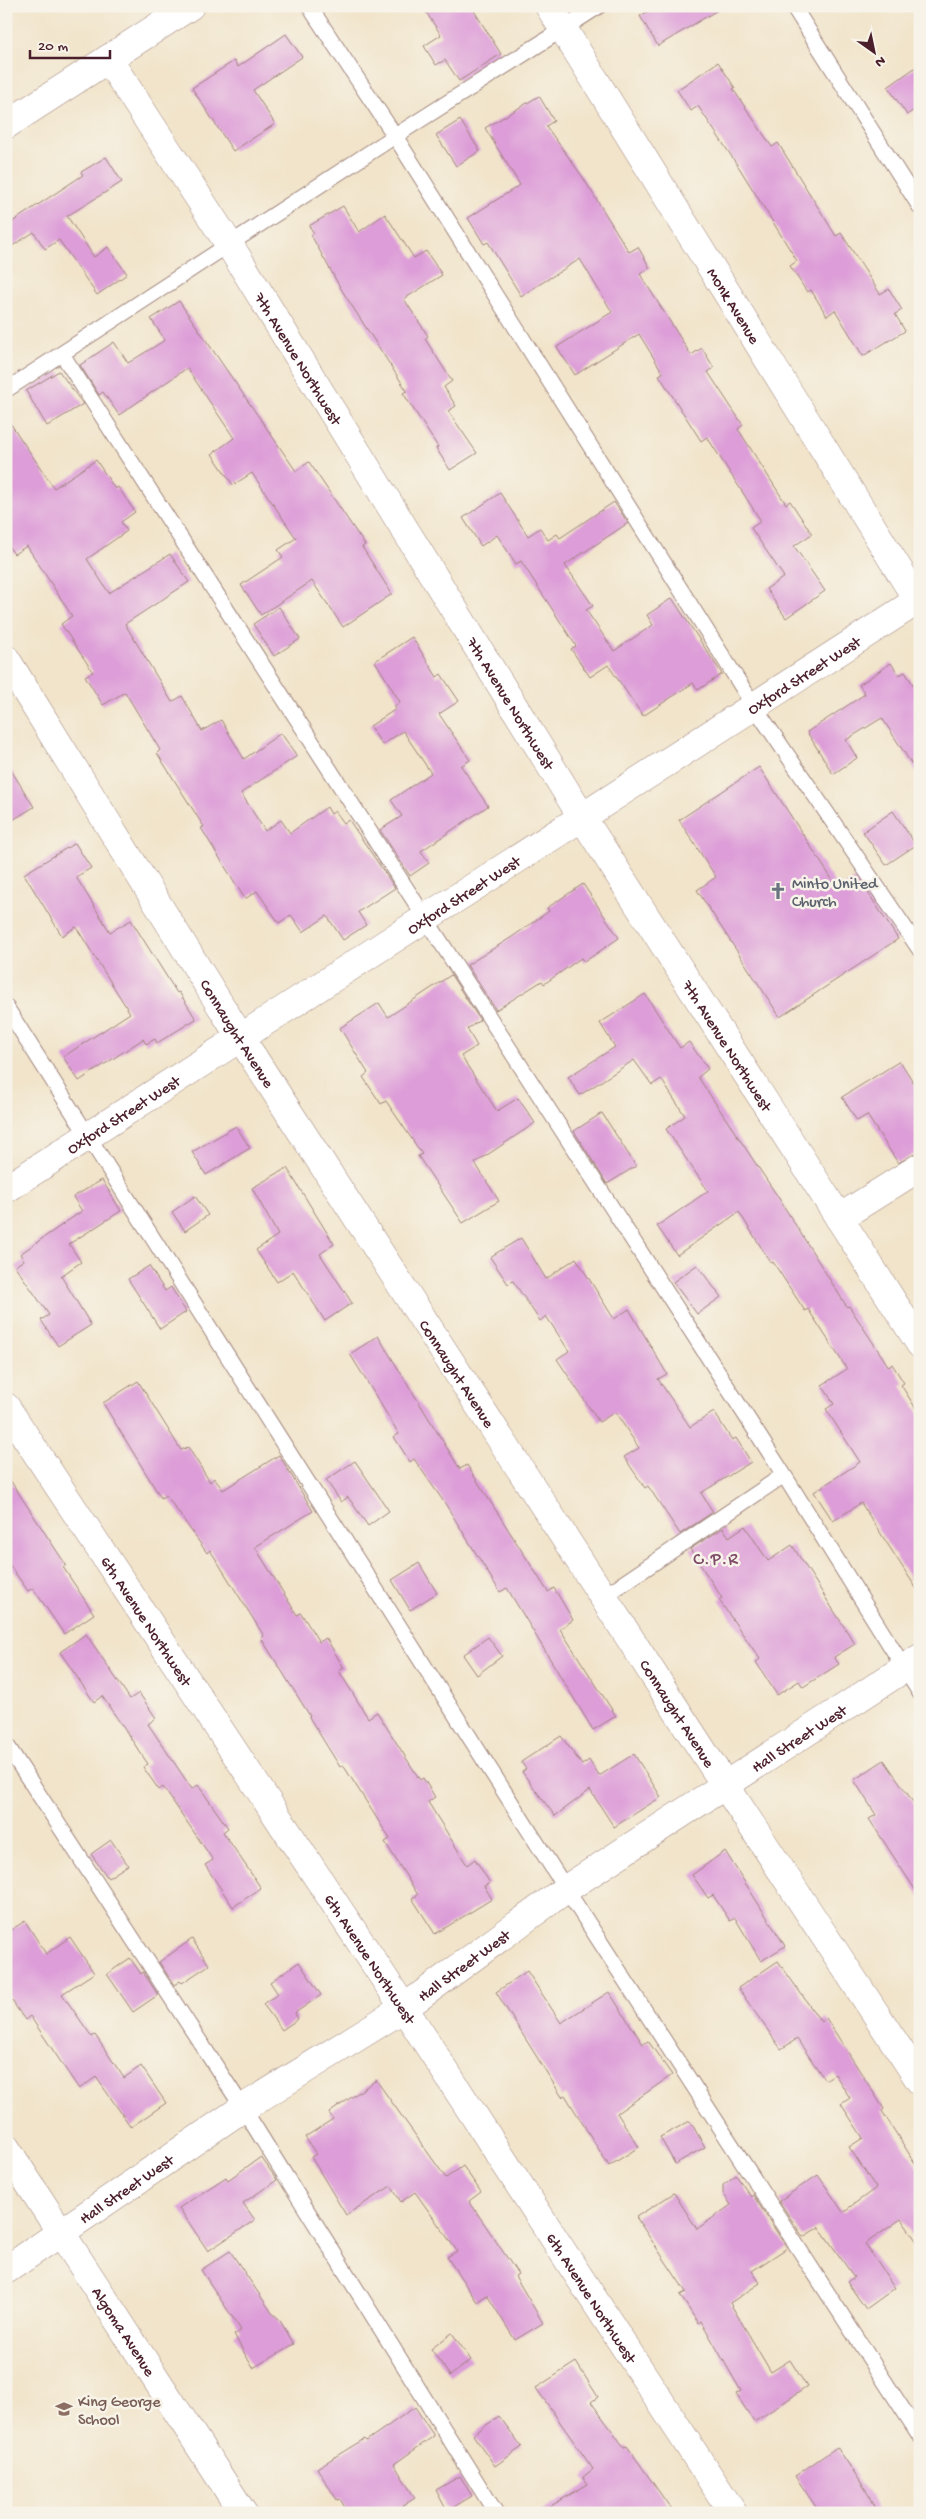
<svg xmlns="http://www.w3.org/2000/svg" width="926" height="2519" font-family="'Gochi Hand',sans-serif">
<rect width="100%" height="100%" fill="#f7f3e8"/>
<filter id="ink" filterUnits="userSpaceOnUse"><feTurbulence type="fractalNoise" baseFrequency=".02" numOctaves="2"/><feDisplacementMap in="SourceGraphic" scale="10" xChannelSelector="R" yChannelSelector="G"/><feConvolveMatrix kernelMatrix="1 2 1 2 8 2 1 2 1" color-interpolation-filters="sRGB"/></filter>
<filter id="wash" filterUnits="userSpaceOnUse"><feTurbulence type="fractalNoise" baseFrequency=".0096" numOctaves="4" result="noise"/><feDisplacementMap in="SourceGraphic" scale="20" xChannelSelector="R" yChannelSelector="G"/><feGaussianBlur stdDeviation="1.12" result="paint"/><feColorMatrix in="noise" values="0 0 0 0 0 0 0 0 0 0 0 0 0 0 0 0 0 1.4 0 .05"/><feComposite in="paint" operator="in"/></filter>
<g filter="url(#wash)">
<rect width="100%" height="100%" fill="#f1e4ca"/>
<g id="blocks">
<path fill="#dd9dd8" d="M422,6h49l30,48 -42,27 -14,-21 -9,5 -12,-19 17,-11z
M657,6h67l-66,40 -18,-30z
M286,34l16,23 -49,33 22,34 -42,27 -41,-63 42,-27 4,6z
M718,62l17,26 -2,1 39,58 6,-4 58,93 5,-3 39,61 9,-5 13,21 -7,4 10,17 -42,25 -28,-46 -8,6 -16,-26 -4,2 -17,-26 7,-5 -57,-92 -42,-63 -7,5 -14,-21z
M920,64v42l-13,9 -19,-28z
M539,96l15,25 -8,5 36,50 47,76 9,-5 12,21 -10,6 51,81 11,-7 12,20 -6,4 35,53 -5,4 48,75 4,-3 22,33 -18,12 31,45 -39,27 -20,-29 18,-12 -33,-49 10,-7 -54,-84 -6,4 -42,-66 4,-2 -24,-39 -64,41 -18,-28 55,-35 -32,-53 -59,37 -33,-54 -4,2 -16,-26 52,-33 -35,-57z
M460,120l20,31 -24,15 -20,-31z
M106,157l16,25 -55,34 27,41 14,-10 19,27 -30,21 -38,-55 -14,9 -11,-17 -28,18v-24l77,-51 -2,-3z
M343,206l16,26 26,-18 29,44 12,-7 16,24 -38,24 24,37 -3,3 27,42 -8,6 12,19 -8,5 29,42 -27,17 -14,-22 2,-1 -35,-54 4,-2 -66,-102 -30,-54 3,-2 -5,-7z
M179,301l117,170 13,-9 56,83 -3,2 30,47 -49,33 -31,-46 -51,34 -20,-30 42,-28 -5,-7 18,-12 -44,-65 -19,12 -21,-31 22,-16 -47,-70 -68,47 -16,-23 -4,3 -19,-30 34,-23 14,21 37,-23 -14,-21z
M59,371l24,33 -36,22 -21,-35z
M6,417l48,71 42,-28 19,29 3,-2 17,25 -14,10 6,9 -40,28 22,34 61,-39 19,28 -64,42 47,78 10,-6 20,35 19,-11 23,39 37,-26 16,23 -56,37 24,38 16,-11 9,13 37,-26 4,7 4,-3 9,12 5,-3 46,68 -37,24 8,13 -23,15 -16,-24 -24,16 -12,-17 -12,8 -22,-32 -12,8 -44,-71 3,-1 -47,-74 3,-3 -35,-58 -22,13 -18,-29 8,-4 -32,-48 11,-8 -45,-70 -13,8 -8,-11z
M500,493l28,43 12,-8 8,12 9,-6 3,4 54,-36 14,21 -63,42 28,41 -7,4 28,41 39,-26 -6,-10 25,-17 50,76 -24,16 -5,-7 -50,33 -35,-51 -18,12 -19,-28 5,-3 -55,-85 -5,3 -19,-29 -16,11 -18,-28z
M279,607l21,32 -26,17 -21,-32z
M412,637l25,40 4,-3 18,27 -20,13 31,46 -9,6 27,40 -67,45 8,12 -19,13 -30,-46 22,-14 -11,-16 40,-27 -28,-42 -21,14 -12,-19 26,-17 -2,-3 6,-4 -25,-41z
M891,663l8,12 6,-3 15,23v82l-38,-59 -36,22 11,18 -24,16 -26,-42 58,-38 -6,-9z
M6,762l28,45 -28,17z
M759,767l80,123 19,-13 40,62 -118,78 -83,-127 19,-13 -37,-57z
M893,811l23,34 -30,20 -23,-33z
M75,843l16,25 -15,9 34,55 21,-12 46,73 2,-1 17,27 -39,24 -2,-4 -9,5 -3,-5 -64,42 -16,-24 67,-44 -54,-86 -14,9 -38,-62z
M583,884l36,54 -35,24 -3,-4 -37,26 -2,-3 -46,29 -29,-45 45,-28 37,-26 -2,-3z
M451,975l29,45 -13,9 10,17 -16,10 36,55 21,-13 17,25 -60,40 24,38 -36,22 -45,-67 4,-2 -36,-53 -5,3 -18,-27 5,-4 -28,-45 39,-25 9,14z
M645,994l35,54 9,-6 19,27 -10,8 80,120 69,110 2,-1 40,61 3,-3 12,19 -3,2 19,30v179l-59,-91 -28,18 -19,-29 46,-30 -34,-53 8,-5 -12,-19 25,-16 -39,-60 -3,2 -32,-49 -2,1 -32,-51 -62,43 -20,-29 51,-35 -42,-62 19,-13 -24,-37 -9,6 -18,-25 -54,35 -12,-18 47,-30 -15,-24z
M900,1061l20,32v58l-22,12 -31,-48 -10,6 -15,-24z
M602,1113l34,53 -29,18 -33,-53z
M236,1126l14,22 -44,27 -14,-23z
M287,1168l47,76 -14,10 32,49 -27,18 -32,-50 -16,11 -21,-32 22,-15 -26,-47z
M102,1180l19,31 -52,33 12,18 -20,14 30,49 -33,21 -17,-26 8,-5 -34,-49 9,-6 -4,-6 62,-43 -9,-14z
M195,1196l13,19 -23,16 -13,-19z
M521,1238l25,41 30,-21 38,61 15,-10 38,65 -9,5 32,48 24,-15 18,28 4,-2 15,24 -50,31 12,19 -33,22 -32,-48 -3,2 -21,-31 15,-9 -24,-36 -16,10 -42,-63 12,-8 -23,-35 -6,5 -27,-40 -5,3 -18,-27z
M697,1265l24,32 -24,17 -24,-32z
M149,1266l16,25 6,-4 15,25 -26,17 -32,-50z
M378,1336l82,133 7,-4 81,127 6,-4 19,32 -13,9 56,87 -23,14 -86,-142 -7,4 -54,-87 -32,-46 -4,3 -16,-25 5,-3 -49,-80z
M138,1381l43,69 7,-3 22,35 4,-4 9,12 56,-35 34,56 -58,36 42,68 4,-2 18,29 7,-4 18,30 -5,3 29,47 9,-6 43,68 3,-2 12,19 -7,5 39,63 8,-6 15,24 -6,3 8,13 -57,35 -23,-36 6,-3 -33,-53 5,-3 -47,-74 -3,2 -31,-50 1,-1 -49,-78 3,-2 -54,-86 -3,3 -41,-58 -5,3 -58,-95z
M355,1461l34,50 -21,15 -20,-29 -7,5 -15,-22z
M6,1474l60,91 -3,2 31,47 -30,20 -31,-46 -5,3 -22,-31z
M745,1526l23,35 24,-16 63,99 -21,13 5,7 -36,23 -4,-6 -22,14 -21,-33 4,-3 -41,-59 3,-2 -32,-49 33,-21 6,9z
M419,1563l18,30 -27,17 -18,-30z
M86,1634l44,65 9,-6 17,25 -8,6 44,65 6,-4 30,43 -5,4 38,56 -28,19 -28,-42 8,-5 -50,-73 -4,3 -16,-23 5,-3 -46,-68 -8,6 -34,-50z
M488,1637l14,19 -25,19 -14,-20z
M561,1736l21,29 7,-5 10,16 35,-22 27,43 -47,30 -24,-37 -35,26 -33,-44 4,-3 -5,-7z
M884,1760l36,52v85l-51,-78 7,-4 -22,-35z
M111,1840l17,25 -20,13 -17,-24z
M725,1851l60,95 -24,15 -26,-43 -5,3 -17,-26 -5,3 -16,-23z
M25,1921l21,33 24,-17 24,36 -32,21 30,43 3,-2 29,43 17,-12 25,37 -35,24 -35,-50 -17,12 -49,-73 -5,4 -19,-28v-59z
M192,1939l17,26 -27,18 -2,-2 -6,4 -15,-23z
M130,1958l11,16 2,-2 15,23 -25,17 -26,-38z
M778,1961l43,61 5,-4 58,91 -2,2 38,60v75l-19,-27 -36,25 30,44 -29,21 -19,-27 7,-5 -35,-50 -16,10 -24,-36 39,-26 25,37 33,-24 -27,-41 14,-9 -22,-34 9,-6 -15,-24 -10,6 -28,-41 -16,10 -43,-61z
M299,1962l22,33 -26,18 3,6 -16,11 -19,-26 15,-10 -8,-12z
M527,1971l34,52 48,-31 34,52 5,-3 24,34 -55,38 22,34 -30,19 -44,-71 -3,2 -66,-105z
M376,2080l70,98 17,-12 18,26 -12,9 49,73 -3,2 28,47 -28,17 -28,-45 -10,7 -30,-45 10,-6 -42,-59 -14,10 -10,-16 -45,29 -35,-58 5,-3 -11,-17 28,-18 -4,-6z
M690,2121l15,26 -30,17 -15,-27z
M261,2157l16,23 -34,23 12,17 -47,31 -29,-43 47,-31 2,3z
M736,2175l15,22 2,-2 34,53 -35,23 8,12 -30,20 41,69 19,-12 17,27 -53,35 -18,-28 5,-3 -40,-70 -3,2 -18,-28 6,-3 -50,-75 38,-24 23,36 34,-24 -8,-12v-8z
M230,2251l42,62 7,6 15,25 -41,24 -19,-33 7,-5 -40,-60z
M452,2333l19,27 -21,16 -19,-27z
M576,2362l22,35 -7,5 33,45 3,-1 47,67h-135l49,-29 -5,-7 10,-8 -57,-81z
M415,2407l19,29 -40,28 21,34 -24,15h-43l-8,-14 -3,1 -20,-32 47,-29 2,2z
M499,2416l23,31 -27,19 -22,-31z
M837,2447l33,49 8,17h-58l-25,-37z
M460,2476l12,20 -25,15 -11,-21z"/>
</g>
</g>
<g filter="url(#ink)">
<use href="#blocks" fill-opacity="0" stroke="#9e827a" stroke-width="1"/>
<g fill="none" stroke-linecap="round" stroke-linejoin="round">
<g stroke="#9e827a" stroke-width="17">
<path id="lane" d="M309,6l86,130 359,570 166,244
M793,6l127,201
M62,354l722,1121 136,218
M6,390l389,-254 204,-130
M6,1007l560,882 354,547
M603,1597l181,-122
M6,1744l237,364 253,405"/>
</g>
<g stroke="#9e827a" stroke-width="29">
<g id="street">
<path id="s1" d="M549,6l371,598"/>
<path id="s2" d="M108,59l121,185 353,573 338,527"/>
<path id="s3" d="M6,659l234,378 485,748 195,296"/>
<path id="s4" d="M6,1189l914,-590"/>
<path d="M839,1218l81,-51"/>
<path id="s5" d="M6,1407l398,601 329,505"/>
<path id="s6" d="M6,2148l237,365"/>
<path id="s7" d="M6,2270l237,-162 161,-100 162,-119 354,-231"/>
</g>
</g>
<g stroke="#9e827a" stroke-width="29">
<path id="secondary" d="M6,125l184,-119"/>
</g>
<use href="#lane" stroke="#fff" stroke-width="15"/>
<use href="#street" stroke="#fff" stroke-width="28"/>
<use href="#secondary" stroke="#fff" stroke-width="28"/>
</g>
</g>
<defs>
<g id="church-bare" transform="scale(1.35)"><path d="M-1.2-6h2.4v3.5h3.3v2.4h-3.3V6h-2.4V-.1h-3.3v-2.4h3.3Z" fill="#6b7280" stroke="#f7f3e8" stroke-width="2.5" paint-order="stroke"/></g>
<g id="school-bare" transform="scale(1.35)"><path d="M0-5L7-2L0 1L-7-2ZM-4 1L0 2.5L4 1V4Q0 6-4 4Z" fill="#8d6e63" stroke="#f7f3e8" stroke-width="2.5" paint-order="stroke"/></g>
</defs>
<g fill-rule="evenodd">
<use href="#church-bare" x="778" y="891"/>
<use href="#school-bare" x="64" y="2409"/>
</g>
<g text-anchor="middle" stroke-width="5" stroke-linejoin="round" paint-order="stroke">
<g font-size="16" fill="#4a1f2b" stroke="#f7f3e8">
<text dy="6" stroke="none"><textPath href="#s1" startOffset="352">Monk Avenue</textPath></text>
<text dy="6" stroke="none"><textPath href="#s2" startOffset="355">7th Avenue Northwest</textPath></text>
<text dy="6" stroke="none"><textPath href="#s4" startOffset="949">Oxford Street West</textPath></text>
<text dy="6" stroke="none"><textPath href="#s2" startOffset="760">7th Avenue Northwest</textPath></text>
<text dy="6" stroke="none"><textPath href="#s4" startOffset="544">Oxford Street West</textPath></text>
<text dy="6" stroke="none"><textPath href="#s3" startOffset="440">Connaught Avenue</textPath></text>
<text dy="6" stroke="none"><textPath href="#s2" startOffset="1165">7th Avenue Northwest</textPath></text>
<text dy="6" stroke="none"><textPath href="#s4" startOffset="139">Oxford Street West</textPath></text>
<text dy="6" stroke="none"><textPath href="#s3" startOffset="845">Connaught Avenue</textPath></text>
<text dy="6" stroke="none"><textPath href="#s5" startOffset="256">6th Avenue Northwest</textPath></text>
<text dy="6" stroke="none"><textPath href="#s3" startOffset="1250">Connaught Avenue</textPath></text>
<text dy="6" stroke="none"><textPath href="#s7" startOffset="955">Hall Street West</textPath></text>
<text dy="6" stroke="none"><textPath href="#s5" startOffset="661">6th Avenue Northwest</textPath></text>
<text dy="6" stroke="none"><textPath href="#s7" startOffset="550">Hall Street West</textPath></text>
<text dy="6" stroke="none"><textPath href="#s7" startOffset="145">Hall Street West</textPath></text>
<text dy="6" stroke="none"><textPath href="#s5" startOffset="1066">6th Avenue Northwest</textPath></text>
<text dy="6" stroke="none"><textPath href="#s6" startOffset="218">Algoma Avenue</textPath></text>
</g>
<g font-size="16" fill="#5b616d" stroke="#f7f3e8" text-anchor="start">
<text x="792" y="888">Minto United<tspan x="792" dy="18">Church</tspan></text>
</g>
<g font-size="16" fill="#785e54" stroke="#f7f3e8" text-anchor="start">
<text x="78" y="2406">King George<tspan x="78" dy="18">School</tspan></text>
</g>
<g font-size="18" letter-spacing="1" fill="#7d4b68" stroke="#f7f3e8">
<text x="716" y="1564">C.P.R</text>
</g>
</g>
<rect width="926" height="2519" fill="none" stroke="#f7f3e8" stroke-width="25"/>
<g transform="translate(874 52) rotate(147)" stroke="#f7f3e8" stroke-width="4" paint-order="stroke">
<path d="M0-4L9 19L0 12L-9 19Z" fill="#4a1f2b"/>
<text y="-8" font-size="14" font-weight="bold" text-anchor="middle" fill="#4a1f2b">N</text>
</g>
<path d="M30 50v8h80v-8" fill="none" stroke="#4a1f2b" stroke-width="2.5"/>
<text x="38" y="50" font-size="15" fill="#4a1f2b" stroke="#f7f3e8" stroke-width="4" paint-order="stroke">20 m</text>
</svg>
